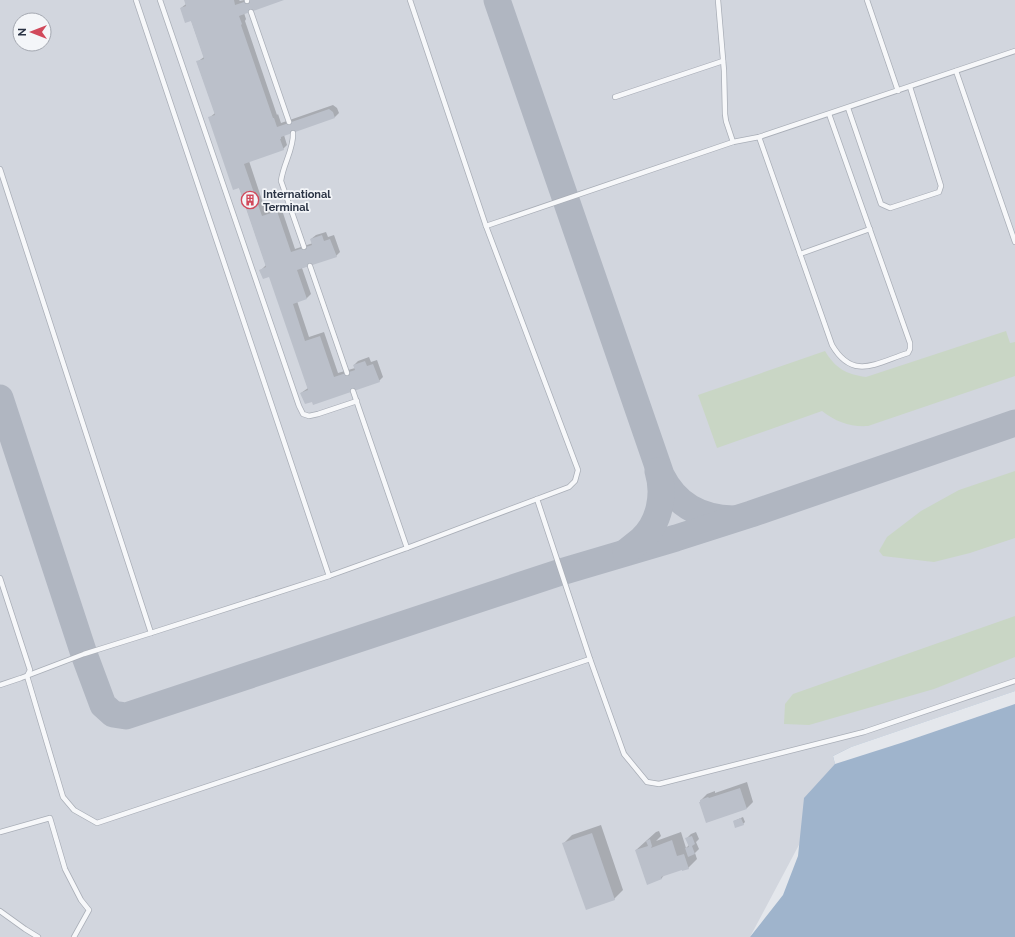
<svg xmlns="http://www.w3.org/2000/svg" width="1015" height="937" font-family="Raleway,sans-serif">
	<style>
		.built { fill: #d2d6de; fill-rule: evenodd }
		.green { fill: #c9d6c5 }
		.water { fill: #9fb4cc }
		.pier { fill: #e4e7ec }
		.shadow { fill: #0003 }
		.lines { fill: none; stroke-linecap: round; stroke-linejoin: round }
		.taxiway { stroke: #b0b6c1; stroke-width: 27 }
		.building { fill: #bbc0ca }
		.service-casing { stroke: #a9aeb7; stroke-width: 6 }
		.service { stroke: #f7f8fa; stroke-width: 4.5 }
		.labels { text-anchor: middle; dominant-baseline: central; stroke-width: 3.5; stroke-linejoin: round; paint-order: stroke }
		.poi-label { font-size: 11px; font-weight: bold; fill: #2b3445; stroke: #f4f6f9; text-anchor: start }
	</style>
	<rect width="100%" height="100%" fill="#e4e7ec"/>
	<path class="built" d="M0,0H1015V691L851,747L750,937H0ZM20,20H44V44H20Z"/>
	<g class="green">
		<path d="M1006,331L1010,343L1015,342V376L868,426C850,427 836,422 822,411L717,448L698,395L825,351C836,369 846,374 866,377Z"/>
		<polygon points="1015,471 1015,538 970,553 934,562 883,556 879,551 887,537 921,511 959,490"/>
		<polygon points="1015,616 1015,657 934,689 809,725 784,724 785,704 793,694"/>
	</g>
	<polygon class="water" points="1015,691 1015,937 750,937 783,895 798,856 804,798 835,764 833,756 851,747"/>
	<polygon class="pier" points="1015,691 1015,704 904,742 835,764 833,756 851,747"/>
	<g class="shadow">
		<polygon points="185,0 239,0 240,1 244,0 282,0 244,13 246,19 245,21 277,115 278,114 281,123 333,105 337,108 339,113 335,117 284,135 287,145 283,149 249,161 266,212 281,207 295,249 313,243 311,239 316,235 326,232 328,237 334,235 340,252 336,256 302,268 311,294 307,298 297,301 309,337 324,332 338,373 355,368 354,365 358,361 369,357 371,362 377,360 383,377 379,381 312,401 301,393 308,388 270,275 261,270 266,265 239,187 209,118 215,113 197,62 204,57 191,20 181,8 186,4"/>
		<polygon points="747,782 753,802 747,808 707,822 701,800 707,794 715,791 715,793"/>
		<polygon points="743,817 745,822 743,824 734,821"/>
		<polygon points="601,825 623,890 614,899 564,843 572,835"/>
		<polygon points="659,831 661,836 656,841 681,832 686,848 689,845 687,838 691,834 696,832 699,839 696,842 699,849 695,853 697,859 688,868 682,868 665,874 661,879 636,850 656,832"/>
	</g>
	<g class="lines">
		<g class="taxiway">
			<path d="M497,0L661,475C676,505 700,518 733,519"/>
			<polyline points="0,398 84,654 103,705 113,714 126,716 561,572 676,538 751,514 1015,423"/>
			<path d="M626,552C631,548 636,544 641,540C660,523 665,494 658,471"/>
		</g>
	</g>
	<g class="building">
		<polygon points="184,0 234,0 235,5 250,0 284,0 239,16 242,24 241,25 273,118 274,118 277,127 329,109 333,112 335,118 281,137 281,139 280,139 284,150 244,164 262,216 277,211 291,252 312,245 310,239 322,235 324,241 330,239 337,257 297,270 307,299 293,304 305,341 320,336 334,377 355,370 353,365 365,361 367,366 373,364 380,382 313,405 312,402 305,404 300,393 308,390 269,277 263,279 259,270 266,267 239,188 233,190 208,117 215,115 196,61 204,59 191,21 185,23 180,8 186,6"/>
		<polygon points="740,788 747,809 706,823 699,802 700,802 700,800 708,797 709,798"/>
		<polygon points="741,818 744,825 735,828 733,821"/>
		<polygon points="592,833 615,900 586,910 562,843"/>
		<polygon points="692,836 695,844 692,846 695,854 688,857 685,848 689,847 685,838"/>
		<polygon points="650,839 652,846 651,848 672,840 677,856 684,854 689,869 682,871 682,870 661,877 662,879 647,885 635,850 648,846 646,841"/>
	</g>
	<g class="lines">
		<defs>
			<g id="service">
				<polyline points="136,0 329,576 407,548"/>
				<polyline points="160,0 299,406 303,414 309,416 318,414 357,401"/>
				<polyline points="247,0 247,1"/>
				<polyline points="718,0 724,71 725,114 726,121 733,142"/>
				<polyline points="867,0 898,91"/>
				<polyline points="251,12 289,122"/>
				<polyline points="956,71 1015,242"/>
				<polyline points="615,97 723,61"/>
				<polyline points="848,108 881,204 890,208 939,192 941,186 910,87"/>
				<path d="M293,133C294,149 283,164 281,181L304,247"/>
				<path d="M759,137L832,345C853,381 876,363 908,353L910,349V343L829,114"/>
				<polyline points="0,169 151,633 329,576"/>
				<polyline points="486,226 733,142 759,137 1015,51"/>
				<polyline points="800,254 870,229"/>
				<polyline points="310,266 347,373"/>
				<polyline points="353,391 407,548 569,487 575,481 578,470 486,226 410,0"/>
				<polyline points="537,499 590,659 624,754 647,782 659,784 864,732 1015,681"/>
				<polyline points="0,578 28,664 30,670 27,676 63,797 74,810 97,823 590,659"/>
				<polyline points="0,685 21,678 84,654 151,633"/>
				<polyline points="0,832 50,818 65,869 81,900 89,910 74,937"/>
				<polyline points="0,911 25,929 38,937"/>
			</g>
		</defs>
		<use href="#service" class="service-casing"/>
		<use href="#service" class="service"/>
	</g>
	<defs>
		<symbol id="building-ring" viewBox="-11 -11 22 22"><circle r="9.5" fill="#f4f6f9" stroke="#d1495b" stroke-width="1.5"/><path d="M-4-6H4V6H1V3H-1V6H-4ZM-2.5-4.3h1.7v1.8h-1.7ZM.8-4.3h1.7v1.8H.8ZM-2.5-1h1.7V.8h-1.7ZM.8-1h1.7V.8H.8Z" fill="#d1495b"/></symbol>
	</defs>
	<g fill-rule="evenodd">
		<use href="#building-ring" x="240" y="190" width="20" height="20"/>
	</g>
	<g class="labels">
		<g class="poi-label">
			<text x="263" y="194">International<tspan x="263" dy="13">Terminal</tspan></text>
		</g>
	</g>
	<g transform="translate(32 32) rotate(270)"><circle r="19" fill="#f4f6f9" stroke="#a4a8b1"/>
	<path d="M0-3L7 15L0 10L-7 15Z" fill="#d1495b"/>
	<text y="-6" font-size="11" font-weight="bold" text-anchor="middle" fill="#2b3445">N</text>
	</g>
</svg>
